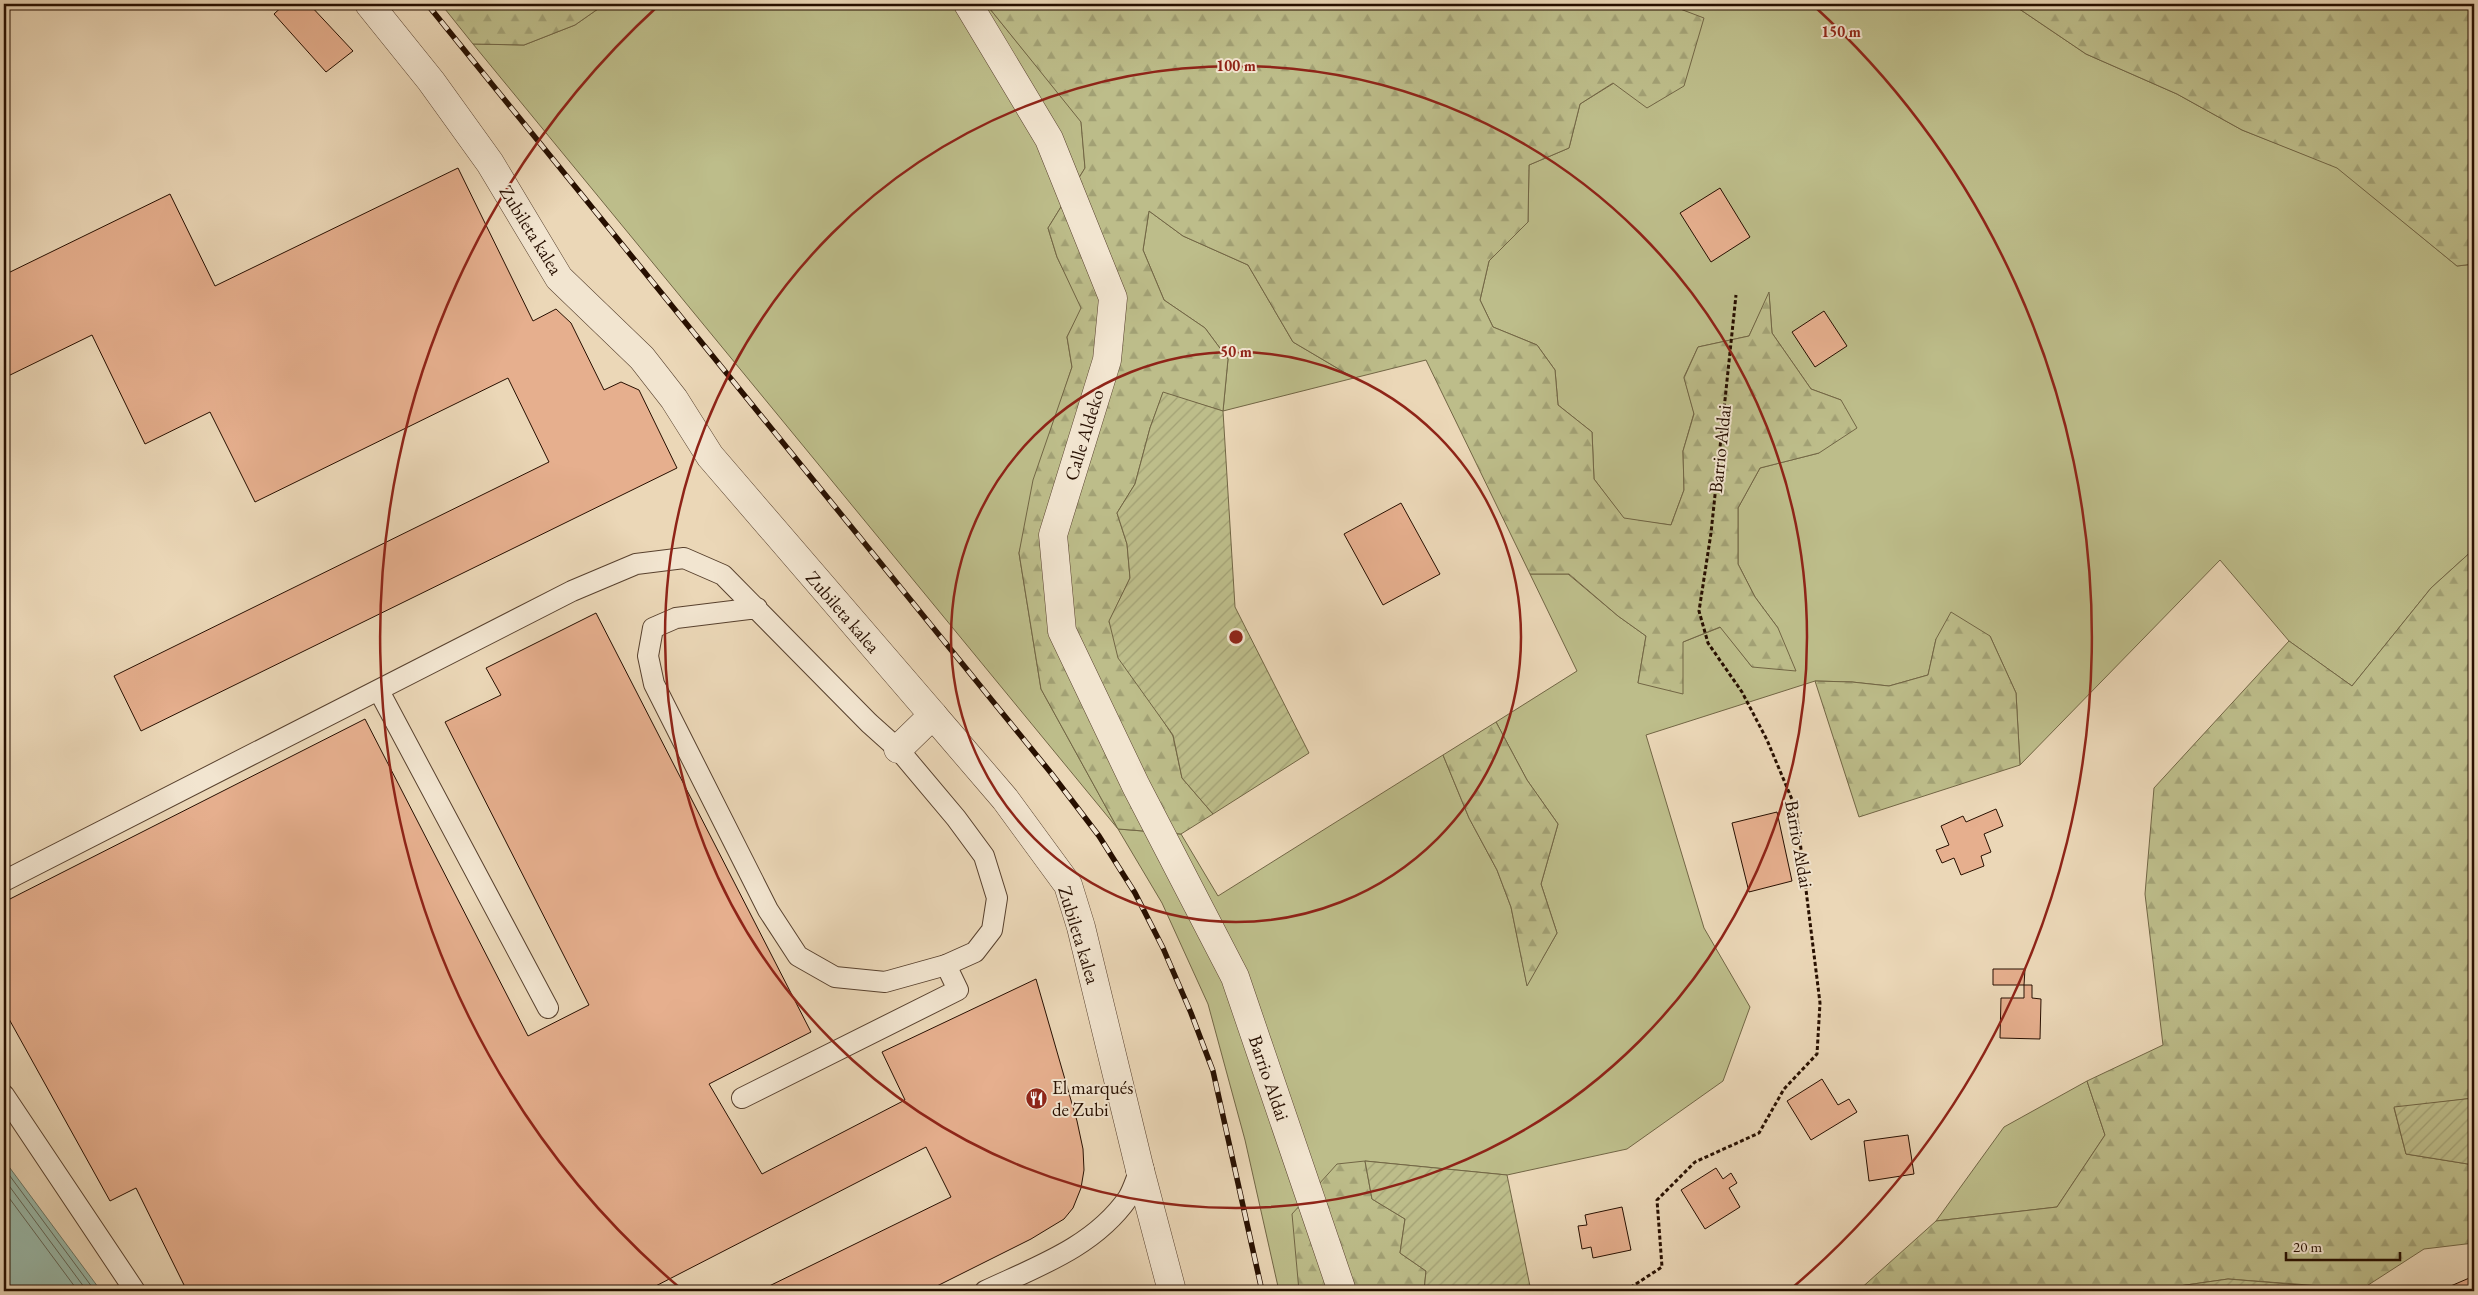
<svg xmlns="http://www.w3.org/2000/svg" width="2478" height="1295" font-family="'EB Garamond',serif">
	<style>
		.green { fill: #bdbd8a; stroke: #726645 }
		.forest { fill: url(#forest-firs); stroke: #726645 }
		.garden { fill: url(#garden-furrows); stroke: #726645 }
		.water { fill: #99baab; stroke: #6b7667 }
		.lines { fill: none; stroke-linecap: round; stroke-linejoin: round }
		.shore { stroke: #606456; stroke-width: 1 }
		.building { fill: #e6af8e; stroke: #270f00 }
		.service-casing { stroke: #58412e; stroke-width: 22 }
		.minor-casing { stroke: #58412e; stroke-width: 29 }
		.tertiary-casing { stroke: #58412e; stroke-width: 29 }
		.path { stroke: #270f00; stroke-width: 3; stroke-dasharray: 4 2.5; stroke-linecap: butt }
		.service { stroke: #f2e5d0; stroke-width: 20 }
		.minor { stroke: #f2e5d0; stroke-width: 28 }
		.tertiary { stroke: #f2e5d0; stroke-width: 28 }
		.rail-casing { stroke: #270f00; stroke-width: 5.5 }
		.rail { stroke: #f2e5d0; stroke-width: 4; stroke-dasharray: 11; stroke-linecap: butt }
		.ring { fill: none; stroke: #8f2418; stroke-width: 2.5 }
		.labels { text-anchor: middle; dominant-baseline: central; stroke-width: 4; stroke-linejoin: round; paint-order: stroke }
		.street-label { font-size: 19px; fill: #270f00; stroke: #f2e5d0 }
		.poi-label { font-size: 19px; fill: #270f00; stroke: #f2e5d0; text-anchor: start }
		.centre { fill: #8f2418; stroke: #f2e5d0; stroke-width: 2.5 }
		.ring-label { font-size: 15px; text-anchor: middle; font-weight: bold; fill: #8f2418; stroke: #f2e5d0; stroke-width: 4; stroke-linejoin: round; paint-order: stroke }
	</style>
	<defs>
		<pattern id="forest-firs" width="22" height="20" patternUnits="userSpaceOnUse" patternTransform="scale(1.25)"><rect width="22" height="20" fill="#bdbd8a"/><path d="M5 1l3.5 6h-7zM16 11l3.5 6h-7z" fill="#a2a175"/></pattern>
		<pattern id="garden-furrows" width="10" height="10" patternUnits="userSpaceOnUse" patternTransform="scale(1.25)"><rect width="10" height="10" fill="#bdbd8a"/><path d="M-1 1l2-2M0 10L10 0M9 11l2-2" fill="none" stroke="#a2a175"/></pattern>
	</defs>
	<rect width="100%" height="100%" fill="#ebd7b7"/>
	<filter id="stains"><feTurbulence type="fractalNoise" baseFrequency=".004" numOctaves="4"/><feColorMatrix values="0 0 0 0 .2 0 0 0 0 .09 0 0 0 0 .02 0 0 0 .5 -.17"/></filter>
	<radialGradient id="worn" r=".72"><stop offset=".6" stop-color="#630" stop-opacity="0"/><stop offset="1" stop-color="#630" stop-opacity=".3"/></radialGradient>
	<g class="green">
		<polygon points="605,4 986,4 1081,121 1085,168 1048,228 1057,257 1082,308 1067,337 1072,367 1058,410 1019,553 1041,689 1118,829 1181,834 1218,896 1443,755 1469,818 1497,870 1511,907 1527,985 1557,933 1541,884 1558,824 1527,780 1496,722 1577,671 1530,574 1568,574 1618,616 1646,636 1638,683 1683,642 1721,627 1752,667 1778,628 1755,597 1738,564 1738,508 1760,468 1819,453 1841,400 1811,389 1772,333 1769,294 1749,336 1698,347 1684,377 1694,413 1683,451 1684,490 1671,525 1624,519 1594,479 1592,432 1558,405 1555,370 1537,345 1493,327 1480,300 1489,261 1528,222 1529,165 1569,148 1580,104 1614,83 1704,19 1667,4 2012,4 2086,54 2177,94 2242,130 2337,167 2457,266 2474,264 2474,549 2431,588 2352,686 2289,641 2220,560 2020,765 2016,693 1990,636 1936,639 1928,675 1889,686 1852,682 1815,681 1646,735 1704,928 1750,1007 1723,1081 1627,1149 1507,1175 1365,1161 1299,1291 1279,1291 1245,1140 1208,1004 1162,903 1118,829 473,44 524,45 575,25"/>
		<polygon points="1149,211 1183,236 1248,265 1293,342 1354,378 1223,411 1228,359 1205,328 1164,300 1143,250"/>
		<polygon points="2087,1081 2105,1135 2057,1207 1936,1221 2004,1127"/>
		<polygon points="2301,1285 2362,1289 2363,1291 2303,1291"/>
	</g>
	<g class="forest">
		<polygon points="441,4 605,4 575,25 524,45 473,44"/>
		<polygon points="986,4 1423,4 1426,7 1427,4 1667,4 1704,18 1684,86 1647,108 1613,83 1580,104 1569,148 1529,165 1528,222 1489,261 1480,300 1493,327 1537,345 1555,370 1558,405 1592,432 1594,479 1624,518 1671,525 1684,490 1683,451 1694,414 1684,378 1698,347 1749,336 1769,292 1772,333 1811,389 1841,400 1857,428 1819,453 1760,468 1738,508 1738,564 1755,597 1778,628 1796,671 1752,667 1720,627 1683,642 1683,694 1638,683 1646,636 1618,616 1569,574 1530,574 1426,360 1354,378 1293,342 1248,265 1183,236 1149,211 1143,250 1164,300 1205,328 1228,359 1223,411 1163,393 1150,428 1135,484 1117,513 1127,544 1130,578 1109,622 1151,702 1173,736 1182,778 1213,814 1181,834 1118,829 1041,689 1019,553 1033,480 1072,367 1067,337 1081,308 1057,257 1048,228 1085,168 1081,122"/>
		<polygon points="2012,4 2474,4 2474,264 2457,266 2337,168 2242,130 2177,94 2086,54"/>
		<polygon points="2474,549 2474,1098 2394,1108 2406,1154 2474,1165 2474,1243 2424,1249 2362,1289 2228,1279 2144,1291 1858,1291 1936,1221 2057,1207 2105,1135 2087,1081 2163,1045 2145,894 2154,788 2289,641 2352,686 2431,588"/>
		<polygon points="1951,612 1990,636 2016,693 2020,765 1859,817 1815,681 1852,682 1889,686 1928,675 1936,639"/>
		<polygon points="1496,722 1527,780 1558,824 1541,884 1557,933 1527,986 1511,907 1497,870 1469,818 1443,755"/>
		<polygon points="1365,1161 1372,1199 1405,1219 1400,1253 1426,1271 1424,1291 1299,1291 1292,1214 1337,1164"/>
	</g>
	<g class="garden">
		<polygon points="1163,392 1223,411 1235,607 1309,753 1213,814 1182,778 1173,735 1118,658 1109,621 1130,578 1127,544 1117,513 1135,484 1150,428"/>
		<polygon points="2474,1098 2474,1165 2406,1154 2394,1107"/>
		<polygon points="1365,1161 1507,1175 1531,1291 1424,1291 1426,1271 1400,1253 1405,1219 1372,1199"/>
		<polygon points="2228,1279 2301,1285 2303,1291 2144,1291"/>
	</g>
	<polygon class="water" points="4,1160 101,1291 4,1291"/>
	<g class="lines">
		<g class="shore">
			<polyline points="4,1168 95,1291"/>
			<polyline points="4,1179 87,1291"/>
			<polyline points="4,1191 78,1291"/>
		</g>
	</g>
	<g class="building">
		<polygon points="285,4 309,4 353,51 326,72 274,14"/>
		<polygon points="458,168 533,321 556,309 571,323 604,390 621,382 639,390 677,468 141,731 114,676 549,462 508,378 255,502 210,412 145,444 92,335 4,378 4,275 170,194 215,286"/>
		<polygon points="1720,188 1750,237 1711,262 1680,213"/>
		<polygon points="1824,311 1847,346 1815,367 1792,332"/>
		<polygon points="1401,503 1440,574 1383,605 1344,534"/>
		<polygon points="596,613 811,1032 709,1084 762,1174 905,1100 882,1052 1036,979 1077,1121 1083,1149 1084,1170 1081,1188 1073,1208 1064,1219 1031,1239 927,1291 759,1291 951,1197 926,1147 646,1291 187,1291 136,1188 110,1201 4,1010 4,902 365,719 528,1036 589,1005 445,722 501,695 486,668"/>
		<polygon points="1996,809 2003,826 1984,834 1991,852 1981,856 1984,866 1961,875 1954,858 1942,863 1936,850 1949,845 1941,826 1963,816 1966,822"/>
		<polygon points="1777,812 1792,881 1749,892 1732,823"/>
		<polygon points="1993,969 2025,969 2024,985 2032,985 2032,998 2041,999 2040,1039 2000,1038 2001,998 2024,998 2024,985 1993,985"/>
		<polygon points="1822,1079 1838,1105 1849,1099 1857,1112 1811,1140 1787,1101"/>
		<polygon points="1908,1135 1914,1174 1869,1181 1864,1141"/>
		<polygon points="1716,1168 1723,1179 1731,1173 1737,1183 1729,1188 1740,1207 1705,1229 1681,1190"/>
		<polygon points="1622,1207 1631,1250 1593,1258 1591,1247 1582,1249 1578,1226 1587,1225 1585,1215"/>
		<polygon points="2474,1276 2474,1291 2439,1291"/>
	</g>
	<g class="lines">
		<defs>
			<g id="service">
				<polyline points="379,691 548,1008"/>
				<polyline points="4,881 572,591 636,564 684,558 723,575 869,723 898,749 956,818 984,856 997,898 992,930 975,952 946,965 885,982 835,977 798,956 768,910 654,684 648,656 653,628 676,618 757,608"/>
				<polyline points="4,1095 135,1291"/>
				<polyline points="742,1098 958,990 946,965"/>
				<path d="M985,1291C1036,1267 1094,1247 1128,1198C1133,1190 1136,1179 1140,1170"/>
			</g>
			<g id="minor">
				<polyline points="968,4 1049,139 1113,298 1107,360 1053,535 1062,631 1136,786 1235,977 1342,1291"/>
				<polyline points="898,749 933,715 1005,799 1068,885 1081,927 1140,1170"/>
			</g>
			<g id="tertiary">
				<polyline points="369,4 431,81 490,163 559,278 642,358 674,399 710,456 933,715"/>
				<polyline points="1140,1170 1172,1291"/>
			</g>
		</defs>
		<use href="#service" class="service-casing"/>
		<use href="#minor" class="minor-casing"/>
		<use href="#tertiary" class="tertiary-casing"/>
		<polyline class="path" points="1625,1291 1662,1267 1657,1200 1695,1162 1759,1133 1784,1089 1817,1054 1820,1003 1796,809 1767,740 1742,692 1708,643 1699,611 1711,533 1736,295"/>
		<use href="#service" class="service"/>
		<use href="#minor" class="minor"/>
		<use href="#tertiary" class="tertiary"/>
		<defs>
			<polyline id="rail" points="427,4 1051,773 1099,836 1135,893 1163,948 1191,1013 1213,1071 1262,1291"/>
		</defs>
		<use href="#rail" class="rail-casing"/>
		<use href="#rail" class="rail"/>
	</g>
	<g class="ring">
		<circle cx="1236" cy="637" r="285"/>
		<circle cx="1236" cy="637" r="571"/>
		<path d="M680 1288A856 856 0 0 1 658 6M1814 6A856 856 0 0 1 1792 1288"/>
	</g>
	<defs>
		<symbol id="restaurant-disc" viewBox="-11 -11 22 22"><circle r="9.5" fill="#8f2418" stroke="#f2e5d0"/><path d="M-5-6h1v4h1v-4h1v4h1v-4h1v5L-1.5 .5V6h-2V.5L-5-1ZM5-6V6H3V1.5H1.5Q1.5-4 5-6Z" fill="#fff"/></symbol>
	</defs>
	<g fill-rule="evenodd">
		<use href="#restaurant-disc" x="1024" y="1086" width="25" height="25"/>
	</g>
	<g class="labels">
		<g class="street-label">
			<text transform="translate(531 230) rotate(58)">Zubileta kalea</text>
			<text transform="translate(1084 435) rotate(-73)">Calle Aldeko</text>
			<text transform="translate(1720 449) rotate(-84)">Barrio Aldai</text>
			<text transform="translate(843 612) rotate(49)">Zubileta kalea</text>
			<text transform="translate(1799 844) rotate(80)">Barrio Aldai</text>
			<text transform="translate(1079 935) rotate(73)">Zubileta kalea</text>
			<text transform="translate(1269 1078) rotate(71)">Barrio Aldai</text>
		</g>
		<g class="poi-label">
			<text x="1052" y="1087">El marqués<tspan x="1052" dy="22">de Zubi</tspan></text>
		</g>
	</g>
	<circle cx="1236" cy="637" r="8" class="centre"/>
	<g class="ring-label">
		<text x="1841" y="37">150 m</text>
		<text x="1236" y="71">100 m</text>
		<text x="1236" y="357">50 m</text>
	</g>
	<rect width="2478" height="1295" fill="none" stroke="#ebd7b7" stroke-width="20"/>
	<rect x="5" y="5" width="2468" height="1285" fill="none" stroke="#270f00" stroke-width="2.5"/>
	<rect x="10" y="10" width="2458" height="1275" fill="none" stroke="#270f00"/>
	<path d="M2286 1252v8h114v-8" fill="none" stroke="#270f00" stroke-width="2.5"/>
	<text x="2293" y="1252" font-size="15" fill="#270f00" stroke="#f2e5d0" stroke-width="4" paint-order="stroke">20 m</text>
	<rect width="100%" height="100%" filter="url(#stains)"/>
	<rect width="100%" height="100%" fill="url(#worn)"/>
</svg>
